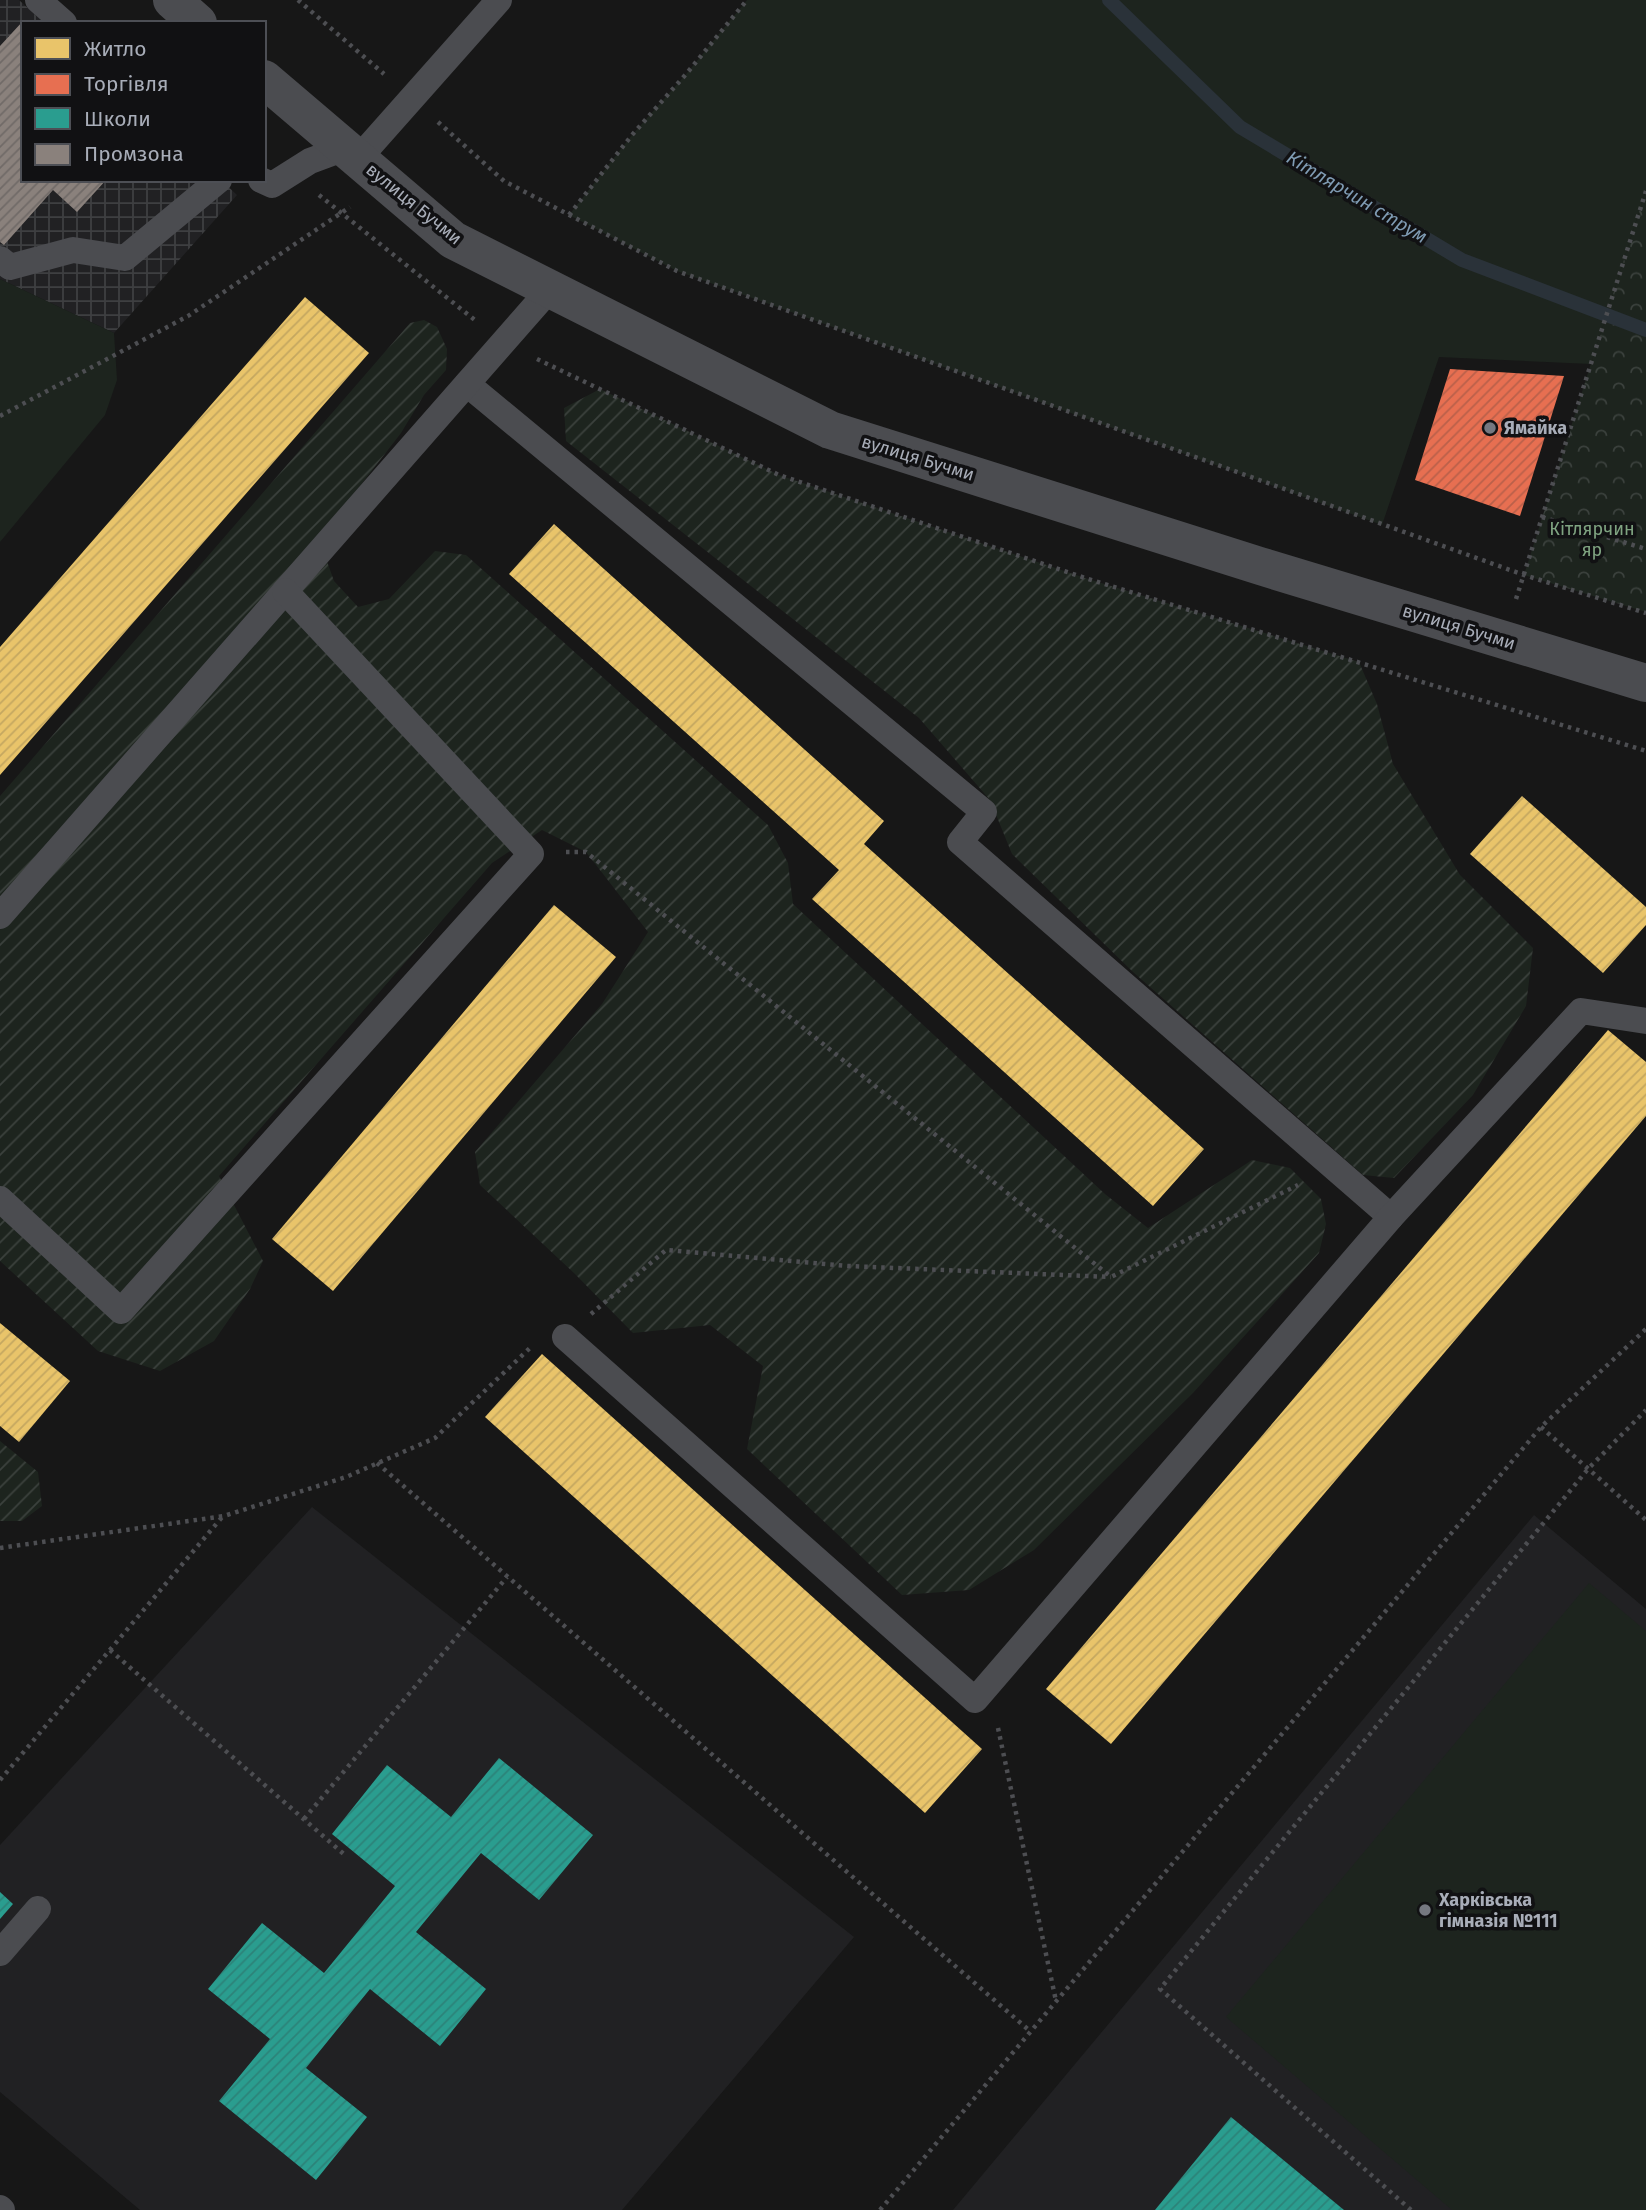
<svg xmlns="http://www.w3.org/2000/svg" width="1646" height="2210" font-family="'Fira Sans',sans-serif">
	<style>
		.built { fill: #212123 }
		.industrial { fill: url(#industrial-grid) }
		.grass { fill: #1d241e }
		.park { fill: url(#park-crowns) }
		.garden { fill: url(#garden-furrows) }
		.homes { fill: url(#homes-hatch) }
		.shops { fill: url(#shops-hatch) }
		.schools { fill: url(#schools-hatch) }
		.industry { fill: url(#industry-hatch) }
		.lines { fill: none; stroke-linecap: round; stroke-linejoin: round }
		.stream { stroke: #2a3239; stroke-width: 14 }
		.path { stroke: #4d4e52; stroke-width: 4.5; stroke-dasharray: 3.5 5; stroke-linecap: butt }
		.service { stroke: #4b4c50; stroke-width: 26 }
		.tertiary { stroke: #4b4c50; stroke-width: 38 }
		.poi-dot { fill: #757880; stroke: #111113; stroke-width: 2.5 }
		.labels { text-anchor: middle; dominant-baseline: central; stroke-width: 7; stroke-linejoin: round; paint-order: stroke }
		.street-label { font-size: 18px; fill: #a8adb8; stroke: #111113 }
		.poi-label { font-size: 18px; font-weight: bold; fill: #a8adb8; stroke: #111113; text-anchor: start }
		.park-label { font-size: 18px; fill: #7fa381; stroke: #111113 }
		.water-label { font-size: 19px; font-style: italic; fill: #7f9bb3; stroke: #111113 }
	</style>
	<defs>
		<pattern id="industrial-grid" width="8" height="8" patternUnits="userSpaceOnUse" patternTransform="scale(1.75)"><rect width="8" height="8" fill="#212123"/><path d="M0 4h8M4 0v8" fill="none" stroke="#3e3f41"/></pattern>
		<pattern id="park-crowns" width="20" height="18" patternUnits="userSpaceOnUse" patternTransform="scale(1.75)"><rect width="20" height="18" fill="#1d241e"/><path d="M2 6a3 3 0 1 1 6 0M12 15a3 3 0 1 1 6 0" fill="none" stroke="#3b413d"/></pattern>
		<pattern id="garden-furrows" width="10" height="10" patternUnits="userSpaceOnUse" patternTransform="scale(1.75)"><rect width="10" height="10" fill="#1d241e"/><path d="M-1 1l2-2M0 10L10 0M9 11l2-2" fill="none" stroke="#3b413d"/></pattern>
		<pattern id="homes-hatch" width="6" height="6" patternUnits="userSpaceOnUse" patternTransform="scale(1.75)"><rect width="6" height="6" fill="#e9c46a"/><path d="M-1 1l2-2M0 6l6-6M5 7l2-2" fill="none" stroke="#c4a760"/></pattern>
		<pattern id="shops-hatch" width="6" height="6" patternUnits="userSpaceOnUse" patternTransform="scale(1.75)"><rect width="6" height="6" fill="#e76f51"/><path d="M-1 1l2-2M0 6l6-6M5 7l2-2" fill="none" stroke="#ba604a"/></pattern>
		<pattern id="schools-hatch" width="6" height="6" patternUnits="userSpaceOnUse" patternTransform="scale(1.75)"><rect width="6" height="6" fill="#2a9d8f"/><path d="M-1 1l2-2M0 6l6-6M5 7l2-2" fill="none" stroke="#2c8379"/></pattern>
		<pattern id="industry-hatch" width="6" height="6" patternUnits="userSpaceOnUse" patternTransform="scale(1.75)"><rect width="6" height="6" fill="#8a817c"/><path d="M-1 1l2-2M0 6l6-6M5 7l2-2" fill="none" stroke="#706a67"/></pattern>
	</defs>
	<rect width="100%" height="100%" fill="#171717"/>
	<g class="built">
		<polygon points="312,1507 854,1937 622,2210 140,2210 0,2092 0,1845"/>
		<polygon points="1534,1515 1646,1609 1646,2210 953,2210"/>
	</g>
	<polygon class="industrial" points="0,0 19,0 44,23 23,23 23,180 221,180 237,195 114,333 0,279"/>
	<g class="grass">
		<polygon points="747,0 1646,0 1646,190 1591,364 1439,357 1382,525 677,271 569,215 632,135 687,73"/>
		<polygon points="0,279 114,333 117,380 105,415 0,542"/>
		<polygon points="1589,1583 1646,1631 1646,2210 1452,2210 1226,2017"/>
	</g>
	<polygon class="park" points="1646,190 1646,612 1524,575"/>
	<g class="garden">
		<polygon points="424,320 437,327 447,349 446,370 424,395 401,433 319,539 334,581 358,607 389,599 435,551 466,555 768,825 788,863 793,904 1105,1194 1148,1228 1252,1160 1290,1168 1321,1199 1326,1224 1319,1253 1193,1393 1034,1550 969,1590 902,1595 747,1449 763,1366 710,1325 633,1333 575,1274 480,1185 475,1152 602,1004 648,932 586,852 542,830 492,863 219,1176 263,1261 250,1289 214,1341 160,1371 98,1351 0,1261 0,796 410,323"/>
		<polygon points="600,389 779,475 1085,578 1359,662 1377,704 1393,764 1460,875 1533,948 1526,1006 1473,1095 1394,1178 1363,1175 1133,972 1012,854 990,800 919,718 566,441 564,408"/>
		<polygon points="0,1441 38,1472 42,1506 22,1521 0,1521"/>
	</g>
	<g class="homes">
		<polygon points="305,297 369,353 0,775 0,647"/>
		<polygon points="554,524 884,821 864,844 1204,1149 1153,1206 812,899 839,870 509,574"/>
		<polygon points="1522,796 1646,907 1646,925 1603,973 1470,854"/>
		<polygon points="554,905 616,957 333,1291 272,1239"/>
		<polygon points="1608,1030 1646,1062 1646,1116 1111,1744 1046,1689"/>
		<polygon points="0,1323 70,1381 19,1442 0,1426"/>
		<polygon points="542,1354 982,1749 925,1813 485,1417"/>
	</g>
	<polygon class="shops" points="1450,369 1564,376 1520,516 1415,480"/>
	<g class="schools">
		<polygon points="499,1758 593,1835 539,1900 481,1853 416,1932 486,1989 440,2046 370,1989 306,2068 367,2117 316,2180 219,2101 270,2039 208,1989 262,1923 324,1973 395,1886 332,1834 387,1765 451,1817"/>
		<polygon points="0,1892 13,1904 0,1919"/>
		<polygon points="1231,2117 1344,2210 1155,2210"/>
	</g>
	<polygon class="industry" points="23,21 23,180 106,180 77,212 53,190 4,245 0,242 0,46"/>
	<g class="lines">
		<polyline class="stream" points="1109,0 1240,127 1462,260 1646,330"/>
		<g class="path">
			<polyline points="298,0 384,74"/>
			<polyline points="438,122 504,181 677,271 1524,575 1646,613"/>
			<polyline points="319,195 476,321"/>
			<polyline points="569,215 632,135 687,73 747,0"/>
			<polyline points="537,359 779,475 1085,578 1646,751"/>
			<polyline points="0,416 188,316 350,207"/>
			<polyline points="1542,517 1646,549"/>
			<polyline points="1516,599 1646,191"/>
			<polyline points="566,852 586,852 1111,1277 1298,1185"/>
			<polyline points="591,1314 666,1250 848,1266 1111,1277"/>
			<polyline points="1541,1427 1646,1520"/>
			<polyline points="377,1463 1031,2032"/>
			<polyline points="0,1548 224,1516 346,1477 435,1438 531,1347"/>
			<polyline points="110,1650 346,1856"/>
			<polyline points="998,1728 1056,2001"/>
			<polyline points="0,1780 223,1516"/>
			<polyline points="304,1819 507,1577"/>
			<polyline points="880,2210 1541,1427 1646,1329"/>
			<polyline points="1411,2210 1160,1989 1588,1469 1646,1410"/>
		</g>
		<g class="service">
			<polyline points="38,0 64,23"/>
			<polyline points="358,159 499,0"/>
			<polyline points="261,180 272,185 310,161 345,148"/>
			<polyline points="0,259 10,267 73,250 125,258 219,180"/>
			<polyline points="467,384 984,812 960,842 1391,1217"/>
			<polyline points="0,916 550,289"/>
			<polyline points="0,1199 121,1311 531,854 285,591"/>
			<polyline points="565,1337 975,1700 1391,1217 1581,1011 1646,1021"/>
			<polyline points="0,1953 38,1909"/>
			<polyline points="0,2208 2,2210"/>
		</g>
		<g class="tertiary">
			<polyline points="172,0 198,23"/>
			<polyline points="264,79 453,240 830,430 1260,566 1646,683"/>
		</g>
	</g>
	<g class="poi-dot">
		<circle cx="1490" cy="428" r="7"/>
		<circle cx="1425" cy="1910" r="7"/>
	</g>
	<g class="labels">
		<g class="street-label">
			<text transform="translate(414 204) rotate(39)">вулиця Бучми</text>
			<text transform="translate(918 458) rotate(17)">вулиця Бучми</text>
			<text transform="translate(1459 627) rotate(17)">вулиця Бучми</text>
		</g>
		<g class="poi-label">
			<text x="1504" y="428">Ямайка</text>
			<text x="1439" y="1900">Харківська<tspan x="1439" dy="21">гімназія №111</tspan></text>
		</g>
		<g class="park-label">
			<text x="1592" y="529">Кітлярчин<tspan x="1592" dy="21">яр</tspan></text>
		</g>
		<g class="water-label">
			<text transform="translate(1357 197) rotate(31)">Кітлярчин струм</text>
		</g>
	</g>
	<rect x="21" y="21" width="245" height="161" fill="#111113" stroke="#4d4f55" stroke-width="2"/>
	<rect x="35" y="38" width="35" height="21" fill="#e9c46a" stroke="#4d4f55" stroke-width="2"/>
	<text x="84" y="56" font-size="21" fill="#a8adb8">Житло</text>
	<rect x="35" y="74" width="35" height="21" fill="#e76f51" stroke="#4d4f55" stroke-width="2"/>
	<text x="84" y="91" font-size="21" fill="#a8adb8">Торгівля</text>
	<rect x="35" y="108" width="35" height="21" fill="#2a9d8f" stroke="#4d4f55" stroke-width="2"/>
	<text x="84" y="126" font-size="21" fill="#a8adb8">Школи</text>
	<rect x="35" y="144" width="35" height="21" fill="#8a817c" stroke="#4d4f55" stroke-width="2"/>
	<text x="84" y="161" font-size="21" fill="#a8adb8">Промзона</text>
</svg>
